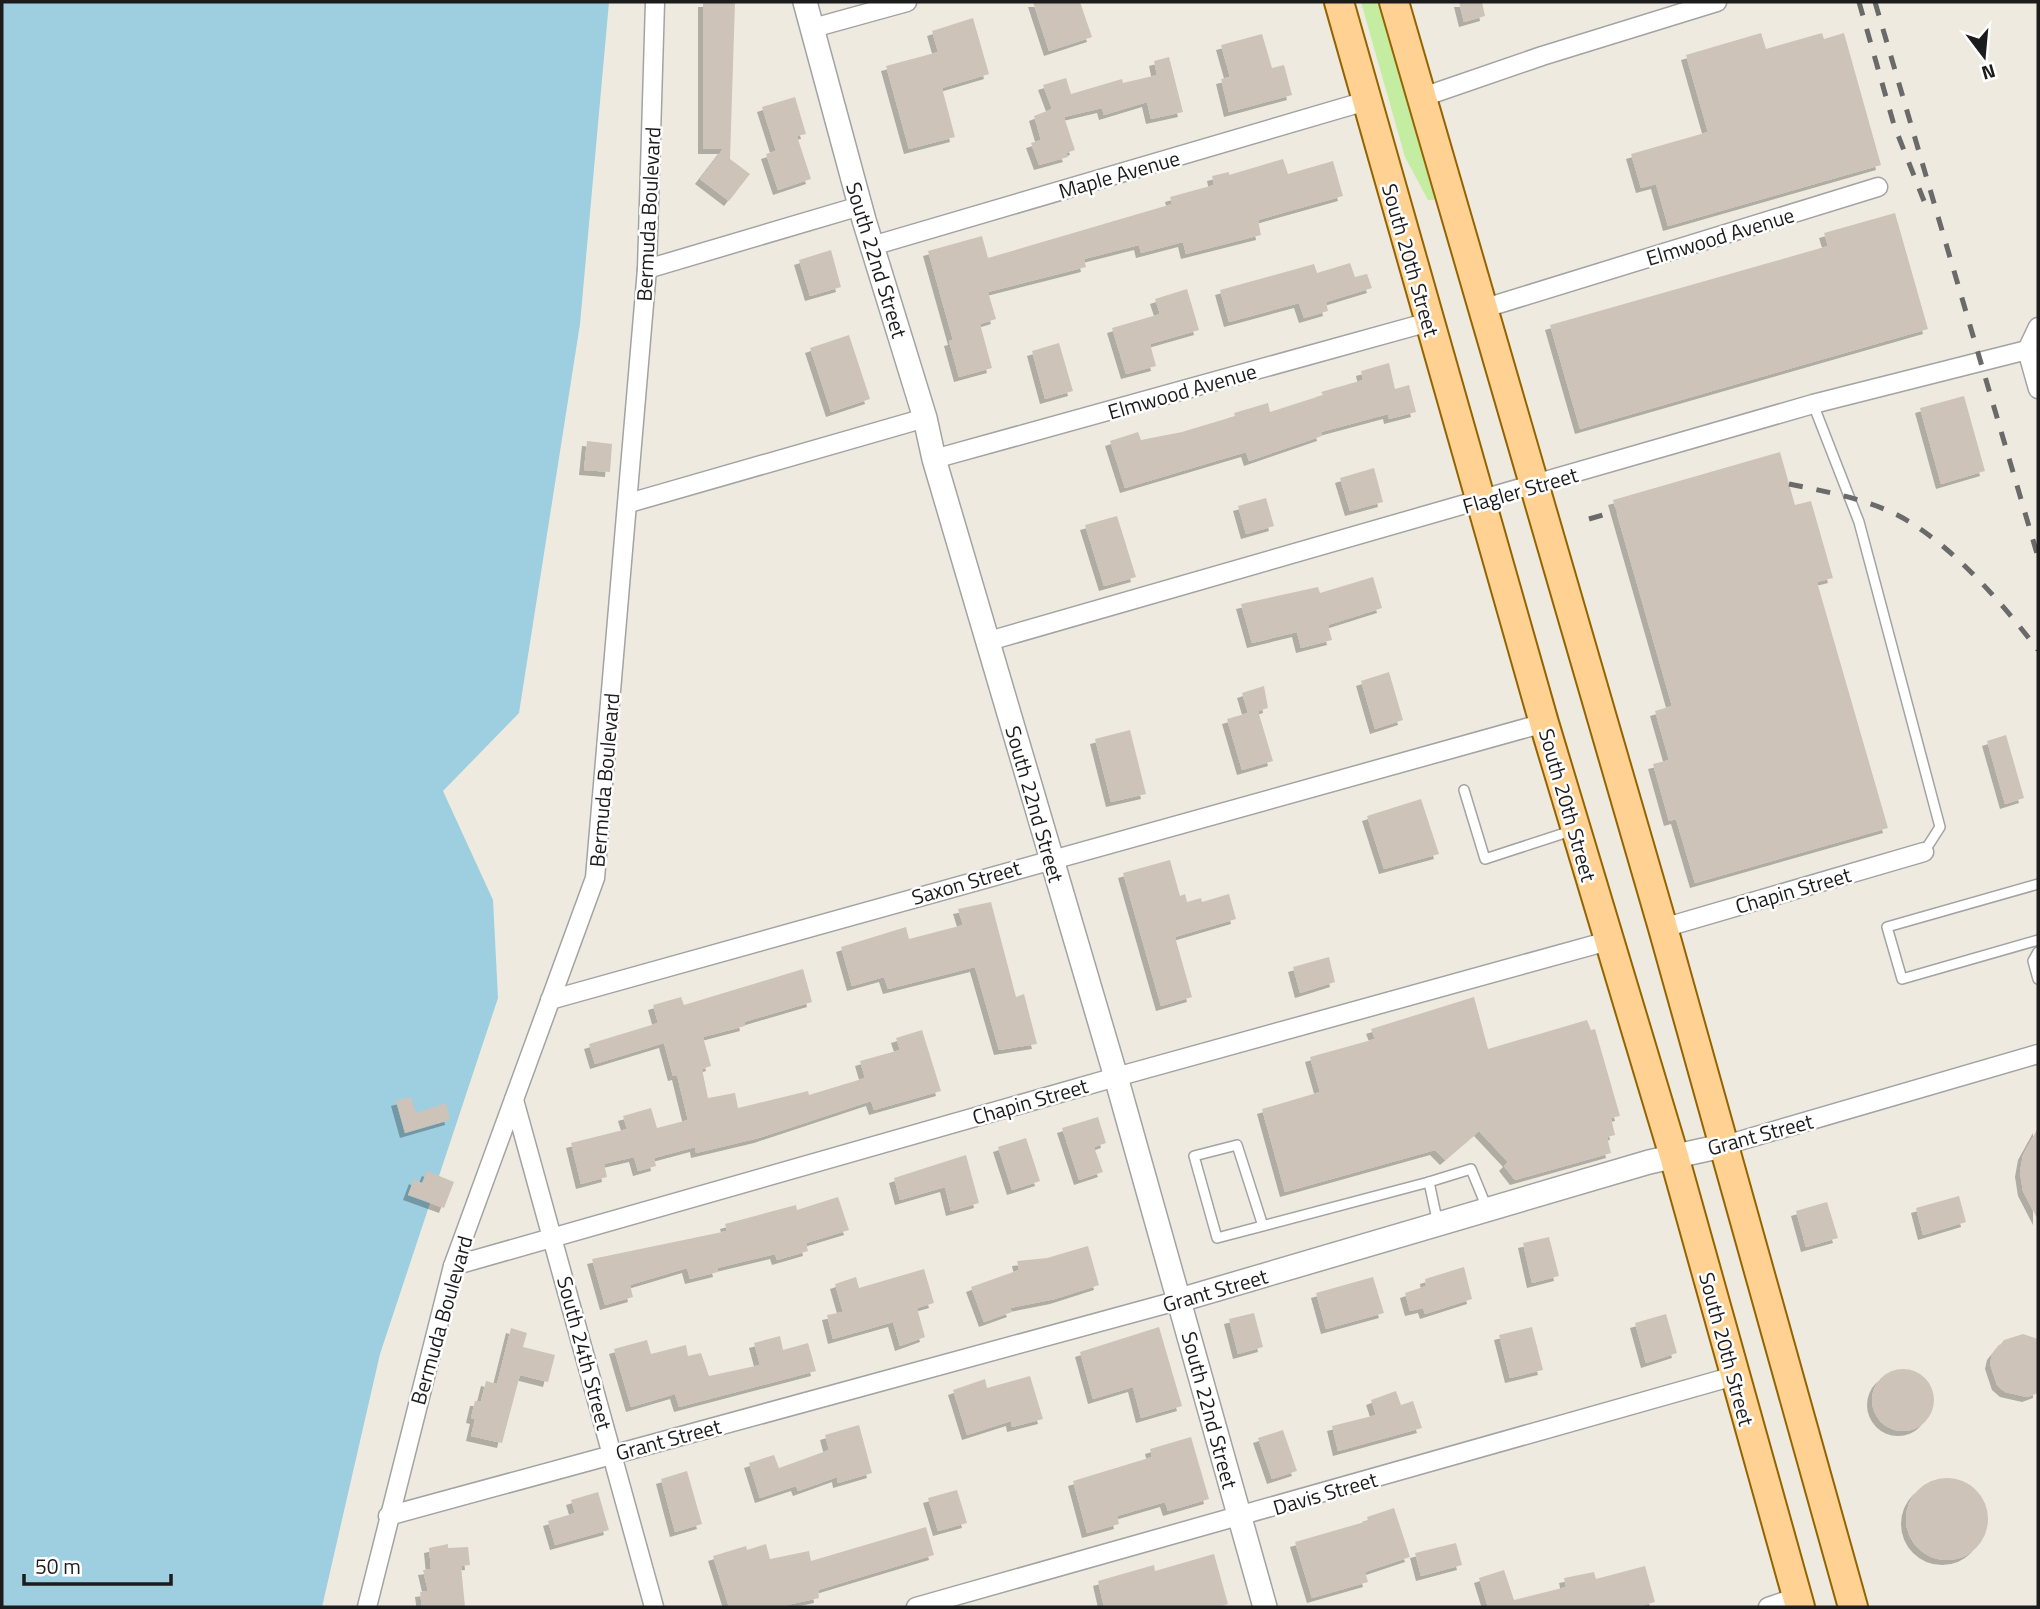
<svg xmlns="http://www.w3.org/2000/svg" width="2040" height="1609" font-family="'Titillium Web',sans-serif">
	<style>
		.grass { fill: #c5eda1 }
		.water { fill: #9dcfe0 }
		.building { fill: #cec3b9; filter: url(#shadow) }
		.lines { fill: none; stroke-linecap: round; stroke-linejoin: round }
		.service-casing { stroke: #a3a3a3; stroke-width: 12 }
		.minor-casing { stroke: #a3a3a3; stroke-width: 21 }
		.tertiary-casing { stroke: #a3a3a3; stroke-width: 26 }
		.primary-casing { stroke: #936400; stroke-width: 32 }
		.service { stroke: #fff; stroke-width: 9 }
		.minor { stroke: #fff; stroke-width: 18 }
		.tertiary { stroke: #fff; stroke-width: 23 }
		.primary { stroke: #ffd294; stroke-width: 28 }
		.rail { stroke: #6a6a6a; stroke-width: 5; stroke-dasharray: 14 14; stroke-linecap: butt }
		.labels { text-anchor: middle; dominant-baseline: central; stroke-width: 5; stroke-linejoin: round; paint-order: stroke }
		.street-label { font-size: 21px; fill: #1c1c1c; stroke: #fff }
	</style>
	<defs>
		<filter id="shadow"><feDropShadow dx="-5" dy="5" stdDeviation="0" flood-color="#0004"/></filter>
	</defs>
	<rect width="100%" height="100%" fill="#eeeae0"/>
	<polygon class="grass" points="1361,2 1379,2 1435,200 1428,200 1405,157"/>
	<polygon class="water" points="2,2 609,2 580,324 519,713 443,791 493,900 498,998 380,1354 322,1607 2,1607"/>
	<g class="building">
		<polygon points="703,2 735,2 730,159 750,174 729,201 700,179 723,149 703,149"/>
		<polygon points="1033,2 1080,2 1092,37 1049,51"/>
		<polygon points="1459,2 1482,2 1485,16 1464,22"/>
		<polygon points="973,18 989,74 942,88 955,137 909,149 886,66 938,52 932,31"/>
		<polygon points="1761,33 1766,49 1822,33 1824,39 1844,33 1881,165 1668,226 1656,184 1641,188 1631,154 1708,132 1686,55"/>
		<polygon points="1262,34 1272,68 1284,65 1292,95 1229,112 1221,79 1230,77 1221,45"/>
		<polygon points="1169,57 1183,112 1151,119 1147,102 1104,115 1102,108 1064,117 1075,150 1066,153 1068,157 1039,165 1031,143 1041,140 1034,116 1052,109 1043,85 1066,78 1071,94 1122,79 1123,83 1157,75 1154,61"/>
		<polygon points="795,97 806,134 797,136 811,179 778,190 766,154 776,151 762,107"/>
		<polygon points="1283,159 1288,174 1333,161 1343,196 1258,220 1261,235 1186,254 1183,242 1141,253 1139,245 1084,259 1086,267 988,292 996,319 980,324 992,368 959,377 949,341 953,340 928,251 982,236 988,258 1172,204 1170,197 1214,185 1212,176 1229,172 1229,175"/>
		<polygon points="1895,213 1928,329 1580,429 1550,325 1828,246 1824,233"/>
		<polygon points="831,250 841,287 810,296 799,260"/>
		<polygon points="1350,263 1355,277 1367,274 1372,288 1326,302 1328,311 1304,318 1299,303 1229,322 1220,290 1314,264 1317,273"/>
		<polygon points="1187,289 1199,330 1150,344 1156,366 1126,374 1112,328 1160,314 1155,299"/>
		<polygon points="849,335 870,399 831,412 810,348"/>
		<polygon points="1059,343 1073,391 1045,399 1032,351"/>
		<polygon points="1389,363 1395,389 1409,385 1416,412 1389,419 1388,414 1321,432 1322,436 1249,461 1246,452 1125,488 1110,441 1138,432 1141,440 1182,432 1235,416 1234,413 1268,403 1270,412 1323,395 1321,392 1363,380 1361,371"/>
		<polygon points="1964,396 1985,471 1941,484 1920,408"/>
		<polygon points="587,441 612,444 610,472 584,470"/>
		<polygon points="1780,452 1795,505 1811,501 1833,578 1817,582 1888,828 1695,883 1676,819 1669,821 1653,764 1669,760 1655,711 1672,706 1613,500"/>
		<polygon points="1374,468 1383,502 1350,511 1340,478"/>
		<polygon points="1266,498 1274,526 1246,534 1238,506"/>
		<polygon points="1117,516 1136,577 1104,586 1085,525"/>
		<polygon points="1373,577 1382,608 1328,625 1332,640 1301,648 1297,632 1252,643 1241,604 1318,587 1320,593"/>
		<polygon points="1389,672 1403,720 1375,729 1361,681"/>
		<polygon points="1264,686 1268,708 1258,711 1273,761 1242,770 1227,719 1248,713 1242,693"/>
		<polygon points="1130,730 1146,794 1111,802 1095,739"/>
		<polygon points="2006,735 2024,798 2005,804 1987,741"/>
		<polygon points="1421,799 1439,854 1384,869 1367,816"/>
		<polygon points="1170,860 1180,896 1185,894 1187,902 1201,898 1202,902 1229,894 1236,919 1175,937 1192,997 1161,1006 1123,873"/>
		<polygon points="991,902 1016,997 1024,994 1037,1044 999,1050 975,967 888,989 884,977 852,986 841,947 906,927 909,939 963,925 958,909"/>
		<polygon points="1329,957 1335,982 1300,993 1293,967"/>
		<polygon points="803,969 812,1002 744,1022 745,1026 703,1037 711,1066 702,1069 708,1098 735,1093 738,1108 808,1091 809,1095 865,1078 860,1061 900,1050 896,1038 922,1030 941,1091 874,1110 871,1101 759,1138 696,1153 695,1147 654,1158 656,1166 638,1171 634,1157 604,1164 607,1177 581,1184 571,1143 627,1129 623,1116 651,1108 657,1128 688,1120 677,1075 673,1076 664,1043 595,1064 589,1044 658,1023 653,1005 681,997 684,1005"/>
		<polygon points="1474,997 1488,1049 1587,1020 1591,1030 1595,1029 1620,1116 1611,1118 1615,1135 1607,1137 1611,1153 1515,1180 1504,1166 1508,1162 1479,1131 1445,1160 1435,1150 1285,1192 1262,1109 1320,1092 1310,1057 1375,1039 1371,1029"/>
		<polygon points="411,1097 416,1113 446,1103 450,1120 405,1133 396,1101"/>
		<polygon points="1098,1117 1106,1143 1094,1147 1103,1172 1079,1180 1062,1128"/>
		<polygon points="2038,1128 2038,1220 2023,1191 2020,1172 2023,1155"/>
		<polygon points="1026,1138 1040,1181 1012,1190 998,1147"/>
		<polygon points="966,1155 979,1203 951,1211 945,1187 900,1200 894,1178"/>
		<polygon points="427,1171 454,1182 444,1208 408,1195 414,1179 422,1183"/>
		<polygon points="1959,1196 1966,1222 1923,1235 1916,1208"/>
		<polygon points="838,1197 849,1230 806,1243 808,1251 777,1260 775,1254 717,1268 718,1272 690,1279 687,1268 630,1285 633,1297 605,1305 592,1259 727,1231 725,1224 796,1205 797,1210"/>
		<polygon points="1827,1202 1838,1238 1806,1247 1796,1211"/>
		<polygon points="1549,1237 1559,1276 1532,1283 1523,1243"/>
		<polygon points="1088,1246 1099,1285 1055,1299 1010,1308 1012,1312 984,1322 971,1287 1019,1270 1017,1261 1047,1258"/>
		<polygon points="1464,1267 1472,1299 1425,1314 1423,1308 1410,1311 1405,1293 1426,1286 1425,1279"/>
		<polygon points="924,1269 934,1303 917,1308 925,1337 900,1346 893,1322 833,1339 827,1315 843,1312 835,1284 856,1277 859,1288"/>
		<polygon points="1373,1277 1384,1313 1326,1329 1316,1293"/>
		<polygon points="1254,1313 1263,1347 1238,1354 1229,1319"/>
		<polygon points="1666,1314 1677,1353 1646,1363 1635,1323"/>
		<polygon points="1159,1327 1182,1406 1141,1418 1133,1387 1093,1399 1080,1352"/>
		<polygon points="1532,1327 1543,1370 1510,1378 1499,1335"/>
		<polygon points="511,1328 527,1333 523,1347 555,1355 548,1382 520,1375 502,1443 471,1436 475,1419 471,1418 475,1401 481,1401 486,1381 497,1384"/>
		<polygon points="2023,1334 2038,1339 2038,1393 2027,1397 2005,1392 1997,1385 1990,1364 1992,1355 2004,1340"/>
		<polygon points="780,1336 783,1350 808,1343 816,1371 679,1407 675,1394 631,1407 614,1349 647,1340 651,1354 686,1345 688,1356 701,1353 709,1376 760,1365 754,1343"/>
		<circle cx="1903" cy="1400" r="31"/>
		<polygon points="1030,1376 1043,1419 1012,1427 1011,1421 967,1435 953,1390 985,1379 987,1388"/>
		<polygon points="1396,1391 1401,1405 1413,1401 1422,1428 1338,1451 1332,1426 1376,1415 1371,1400"/>
		<polygon points="859,1425 872,1473 838,1483 837,1477 798,1491 796,1486 760,1498 749,1463 774,1455 779,1468 829,1450 825,1435"/>
		<polygon points="1283,1430 1297,1471 1272,1479 1258,1438"/>
		<polygon points="1191,1437 1209,1499 1168,1511 1165,1502 1117,1516 1119,1524 1087,1533 1073,1481 1152,1457 1150,1449"/>
		<polygon points="687,1471 702,1524 675,1532 661,1479"/>
		<circle cx="1947" cy="1519" r="41"/>
		<polygon points="957,1490 967,1523 938,1531 928,1498"/>
		<polygon points="598,1492 609,1530 555,1545 548,1521 575,1513 571,1500"/>
		<polygon points="1394,1508 1410,1557 1365,1572 1368,1582 1312,1598 1295,1542 1368,1521 1367,1517"/>
		<polygon points="926,1527 934,1555 818,1590 819,1598 778,1607 729,1607 713,1556 746,1546 747,1550 766,1544 770,1559 809,1551 811,1561"/>
		<polygon points="1456,1543 1462,1565 1421,1576 1415,1553"/>
		<polygon points="448,1544 448,1548 468,1547 470,1565 461,1566 465,1607 422,1607 420,1592 428,1591 423,1570 431,1569 429,1548"/>
		<polygon points="1214,1554 1228,1604 1218,1607 1104,1607 1098,1581 1154,1565 1155,1571"/>
		<polygon points="1645,1566 1655,1602 1636,1607 1488,1607 1479,1578 1504,1570 1514,1600 1566,1587 1564,1578 1594,1572 1596,1579"/>
	</g>
	<g class="lines">
		<defs>
			<g id="service">
				<polyline points="1813,404 1859,522 1940,827 1924,852"/>
				<polyline points="1464,790 1485,859 1574,830"/>
				<polyline points="2038,884 1887,927 1902,979 2038,940"/>
				<polyline points="2038,952 2033,961 2038,979"/>
				<polyline points="1438,1224 1429,1182 1471,1169 1487,1208"/>
				<polyline points="1263,1226 1237,1145 1194,1156 1217,1238 1429,1182"/>
			</g>
			<g id="minor">
				<polyline points="813,28 907,2"/>
				<polyline points="1420,98 1542,56 1717,2"/>
				<polyline points="872,246 1366,101"/>
				<polyline points="647,269 860,206"/>
				<polyline points="1482,309 1878,187"/>
				<polyline points="2027,350 2038,389"/>
				<polyline points="934,459 1429,322"/>
				<polyline points="629,503 925,418"/>
				<polyline points="989,641 1813,404 2027,350 2038,327"/>
				<polyline points="1663,928 1924,852"/>
				<polyline points="550,1000 1544,723"/>
				<polyline points="514,1100 654,1607"/>
				<polyline points="1722,1146 2038,1054"/>
				<polyline points="453,1266 1116,1077 1608,941"/>
				<polyline points="388,1516 1180,1300"/>
				<polyline points="367,1607 453,1266 595,878 647,269 655,2"/>
				<polyline points="916,1607 1734,1376"/>
				<polyline points="1768,1607 1797,1597"/>
			</g>
			<g id="tertiary">
				<polyline points="805,2 864,220 925,418 934,459 1116,1077 1265,1607"/>
				<polyline points="1180,1300 1649,1162 1722,1146"/>
			</g>
			<g id="primary">
				<polyline points="1339,2 1544,723 1674,1156 1800,1607"/>
				<polyline points="1394,2 1663,928 1853,1607"/>
			</g>
		</defs>
		<use href="#service" class="service-casing"/>
		<use href="#minor" class="minor-casing"/>
		<use href="#tertiary" class="tertiary-casing"/>
		<use href="#primary" class="primary-casing"/>
		<use href="#service" class="service"/>
		<use href="#minor" class="minor"/>
		<use href="#tertiary" class="tertiary"/>
		<use href="#primary" class="primary"/>
		<g class="rail">
			<polyline points="1859,2 1894,125 1924,201"/>
			<polyline points="1875,2 2038,557"/>
			<path d="M1789,484C1828,492 1868,499 1903,518C1954,547 2003,604 2038,650"/>
			<polyline points="1589,519 1616,511"/>
		</g>
	</g>
	<g class="labels">
		<g class="street-label">
			<text transform="translate(1119 174) rotate(-16)">Maple Avenue</text>
			<text transform="translate(648 214) rotate(-87)">Bermuda Boulevard</text>
			<text transform="translate(1720 236) rotate(-17)">Elmwood Avenue</text>
			<text transform="translate(877 260) rotate(73)">South 22nd Street</text>
			<text transform="translate(1411 260) rotate(74)">South 20th Street</text>
			<text transform="translate(1182 391) rotate(-16)">Elmwood Avenue</text>
			<text transform="translate(1520 490) rotate(-16)">Flagler Street</text>
			<text transform="translate(604 780) rotate(-85)">Bermuda Boulevard</text>
			<text transform="translate(1035 804) rotate(74)">South 22nd Street</text>
			<text transform="translate(1568 805) rotate(74)">South 20th Street</text>
			<text transform="translate(966 882) rotate(-16)">Saxon Street</text>
			<text transform="translate(1793 890) rotate(-16)">Chapin Street</text>
			<text transform="translate(1030 1101) rotate(-16)">Chapin Street</text>
			<text transform="translate(1760 1134) rotate(-15)">Grant Street</text>
			<text transform="translate(1215 1290) rotate(-16)">Grant Street</text>
			<text transform="translate(441 1320) rotate(-74)">Bermuda Boulevard</text>
			<text transform="translate(1727 1349) rotate(75)">South 20th Street</text>
			<text transform="translate(585 1353) rotate(75)">South 24th Street</text>
			<text transform="translate(1210 1410) rotate(75)">South 22nd Street</text>
			<text transform="translate(668 1439) rotate(-15)">Grant Street</text>
			<text transform="translate(1325 1493) rotate(-16)">Davis Street</text>
		</g>
	</g>
	<rect width="2040" height="1609" fill="none" stroke="#1c1c1c" stroke-width="7"/>
	<g transform="translate(1984 56) rotate(164)" stroke="#ffffff" stroke-width="5" paint-order="stroke">
	<path d="M0-5L12 26L0 18L-12 26Z" fill="#1c1c1c"/>
	<text y="-10" font-size="19" font-weight="bold" text-anchor="middle" fill="#1c1c1c">N</text>
	</g>
	<path d="M24 1574v10h147v-10" fill="none" stroke="#1c1c1c" stroke-width="3.5"/>
	<text x="35" y="1574" font-size="21" fill="#1c1c1c" stroke="#ffffff" stroke-width="5" paint-order="stroke">50 m</text>
</svg>
